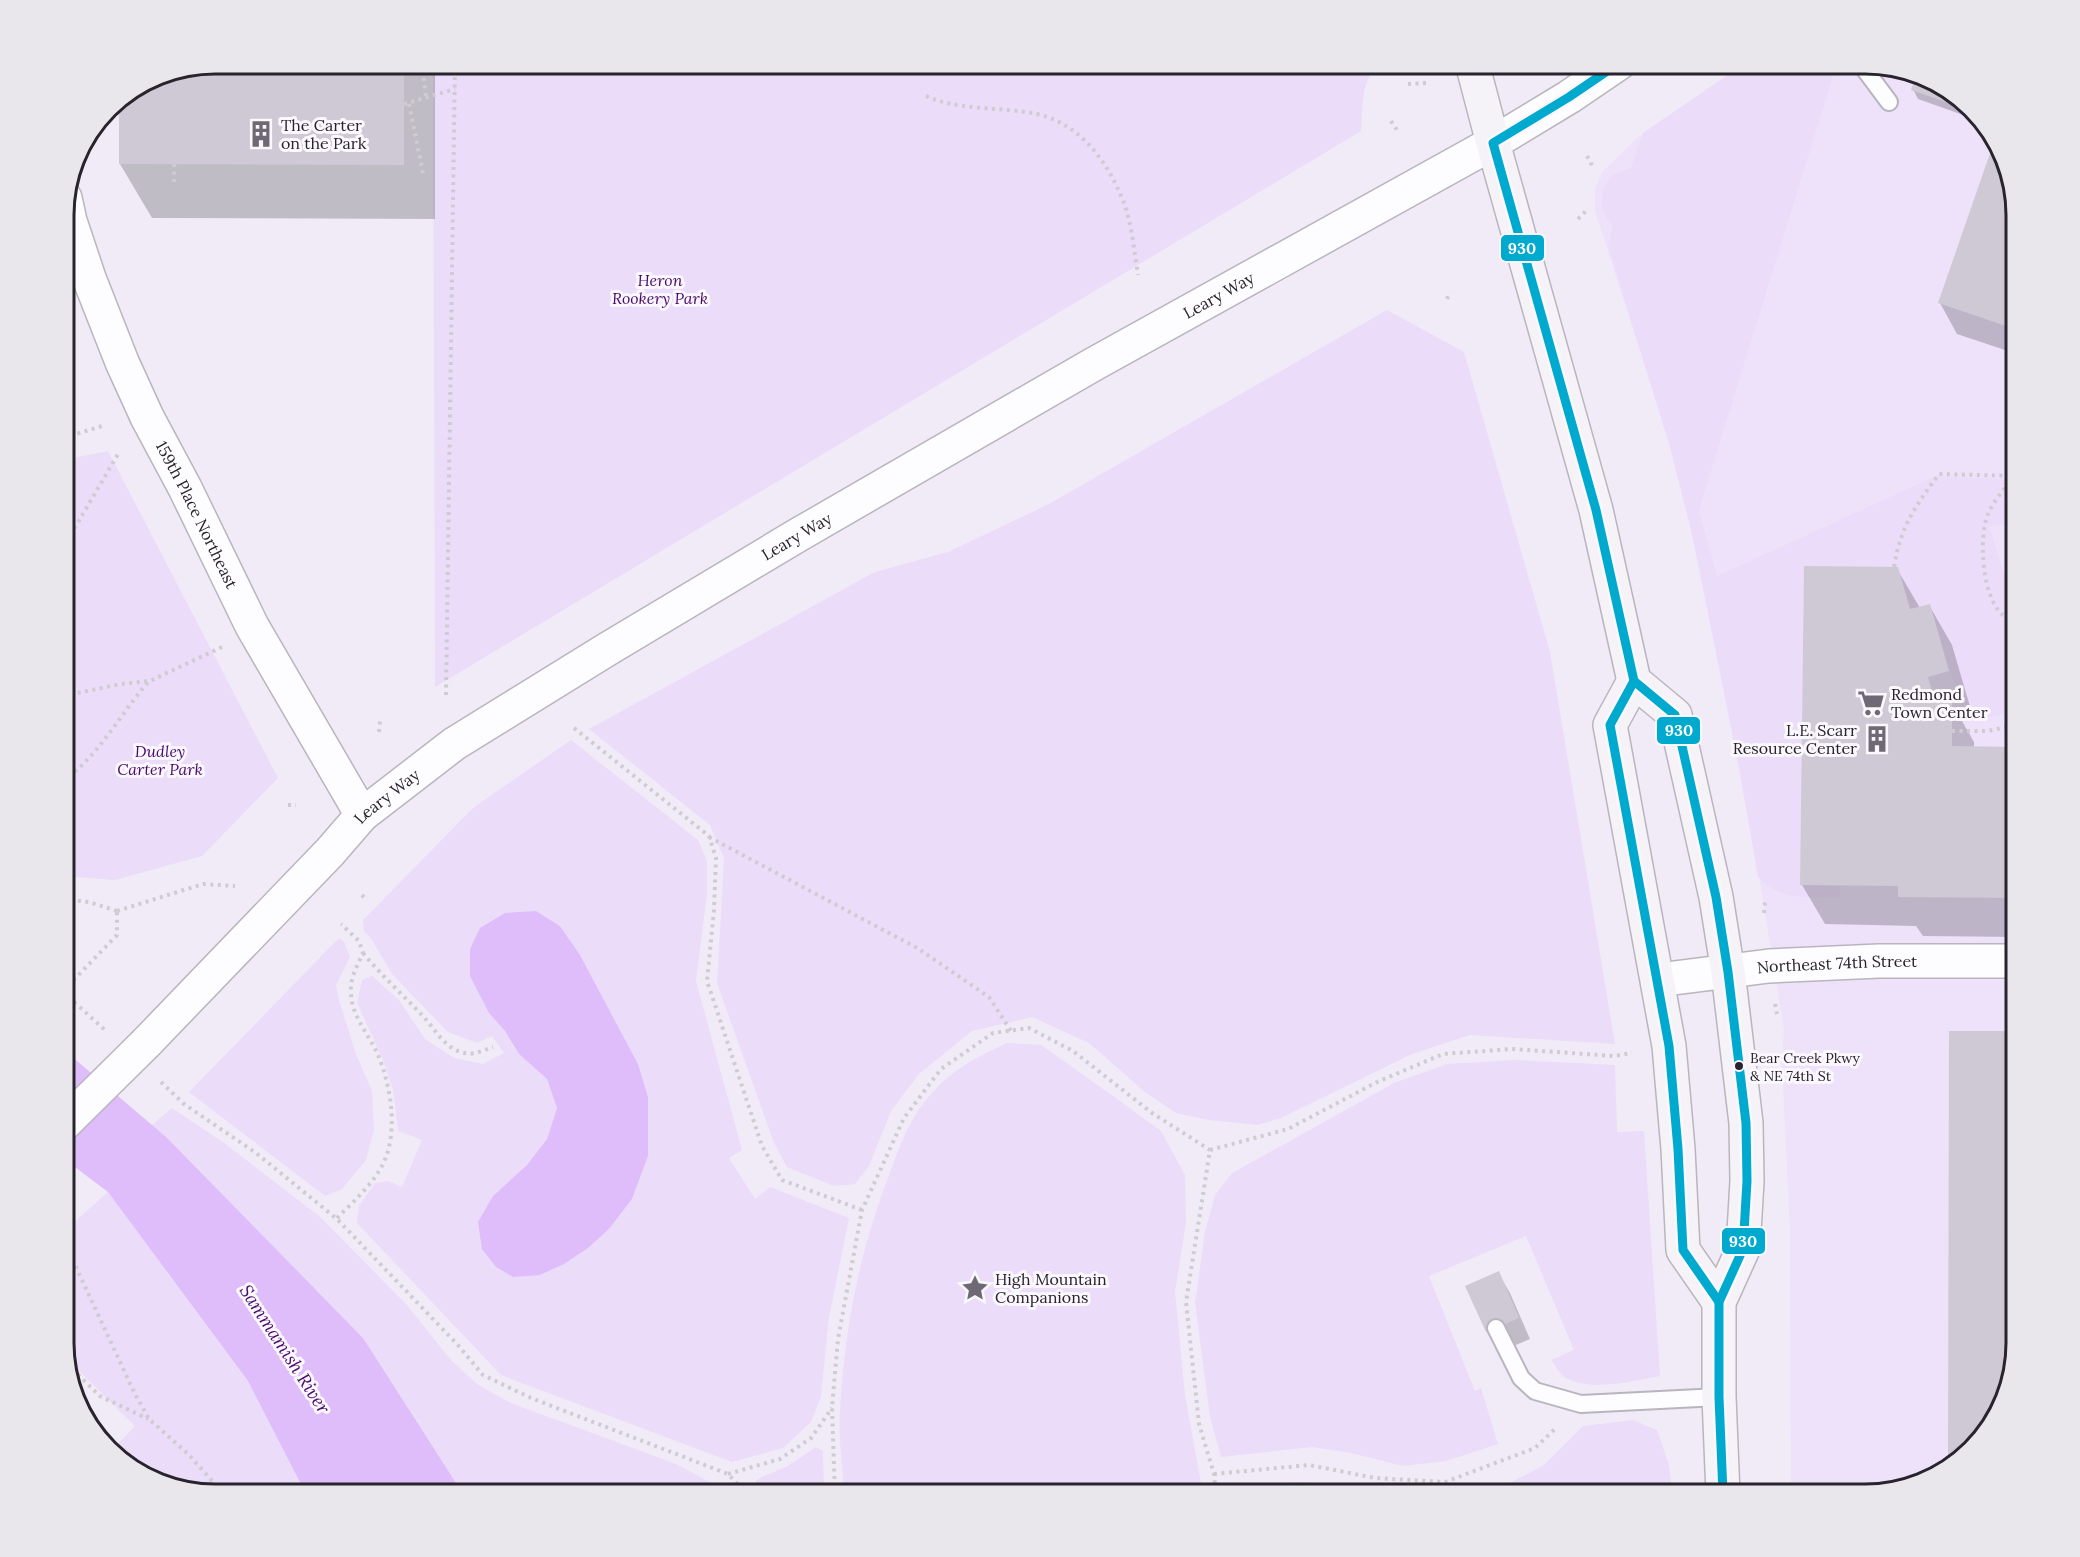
<svg xmlns="http://www.w3.org/2000/svg" width="2080" height="1557" font-family="Lora,serif">
	<style>
		.built { fill: #eee2fa }
		.green { fill: #ebdcf9; fill-rule: evenodd }
		.water { fill: #debdfa }
		.shadow { fill: #0003 }
		.building { fill: #cec9d4 }
		.lines { fill: none; stroke-linecap: round; stroke-linejoin: round }
		.service-casing { stroke: #b9b5be; stroke-width: 20 }
		.minor-casing { stroke: #b9b5be; stroke-width: 36 }
		.tertiary-casing { stroke: #b9b5be; stroke-width: 36 }
		.secondary-casing { stroke: #b9b5be; stroke-width: 36 }
		.path { stroke: #cfccd1; stroke-width: 4; stroke-dasharray: 3 4.5; stroke-linecap: butt }
		.service { stroke: #fdfcfe; stroke-width: 16 }
		.minor { stroke: #fdfcfe; stroke-width: 33 }
		.tertiary { stroke: #fdfcfe; stroke-width: 33 }
		.secondary { stroke: #f5f2f8; stroke-width: 33 }
		.tertiary-bridge-casing { stroke: #b9b5be; stroke-width: 36; stroke-linecap: butt }
		.tertiary-bridge { stroke: #fdfcfe; stroke-width: 33 }
		.bus-1-casing { stroke: #faf7fd; stroke-width: 14 }
		.bus-1 { stroke: #00a9ce; stroke-width: 9 }
		.bus-dot { fill: #28232d; stroke: #faf7fd; stroke-width: 2 }
		.labels { text-anchor: middle; dominant-baseline: central; stroke-width: 6; stroke-linejoin: round; paint-order: stroke }
		.bus-label { font-size: 14px; fill: #28232d; stroke: #faf7fd; text-anchor: start }
		.poi-label { font-size: 16px; fill: #28232d; stroke: #faf7fd; text-anchor: start }
		.park-label { font-size: 16px; font-style: italic; fill: #4a0a6c; stroke: #faf7fd }
		.street-label { font-size: 16px; fill: #28232d; stroke: #faf7fd }
		.water-label { font-size: 18px; font-style: italic; fill: #49096c; stroke: #faf7fd }
		.rim { fill: none; stroke: #28232d; stroke-width: 3 }
		.line-badge { stroke: #faf7fd; stroke-width: 2 }
		.badge-label { font-size: 16px; text-anchor: middle; font-weight: bold; fill: #fff }
	</style>
	<rect width="100%" height="100%" fill="#f1ebf7"/>
	<polygon class="built" points="1749,63 1866,63 1915,71 1958,95 2002,148 2017,214 2017,1343 2009,1392 1985,1435 1932,1479 1865,1494 1791,1494 1790,1231 1782,1064 1784,1030 1759,876 1693,530 1671,447 1595,211 1595,188 1603,171 1637,138"/>
	<g class="green">
		<path d="M433,63H1381C1360,78 1363,108 1361,131L435,687Z"/>
		<path d="M1745,63H1837L1699,510L1717,576L1936,476L2017,480V524L1989,526L2017,614V712L1966,721L1930,604L1910,609L1898,567H1804L1800,885L1840,886V897C1806,896 1783,903 1758,877L1739,766L1691,530L1670,447L1608,246L1613,225C1599,214 1598,192 1610,178C1615,172 1624,170 1631,168L1643,133Z"/>
		<polygon points="1387,310 1464,352 1550,652 1615,1044 1470,1035 1412,1054 1281,1118 1258,1125 1208,1120 1176,1113 1145,1092 1089,1043 1032,1017 972,1031 919,1074 891,1111 869,1166 855,1184 834,1186 787,1167 774,1143 717,983 724,858 710,825 589,729 875,572 948,552 1049,504"/>
		<polygon points="108,451 278,778 202,856 115,880 63,876 63,460"/>
		<path d="M571,740L698,840L707,861V894L696,981L742,1150L729,1158L755,1199L770,1187L849,1218L829,1317L821,1397L811,1422L783,1448L732,1462L501,1375L357,1223L359,1206L375,1183L388,1181L402,1187L422,1140L398,1131L393,1089L383,1060L357,1003L362,980L372,976L399,1000L425,1039L454,1058L483,1064L504,1053L492,1036L477,1043L448,1032L392,974L372,940L364,931L363,920L473,808ZM536,911L560,926L580,955L638,1064L648,1097V1156L632,1199L609,1229L588,1248L564,1264L540,1275L493,1196L527,1165L547,1139L557,1108L547,1079L519,1054L505,1031L489,1013Z"/>
		<polygon points="339,938 344,942 350,957 336,985 339,1000 356,1054 372,1091 374,1130 366,1160 342,1189 325,1196 189,1092"/>
		<path d="M1007,1043L1041,1045L1113,1096L1161,1131L1185,1175L1186,1223L1175,1292L1185,1395L1203,1494H844C843,1467 838,1439 840,1412C844,1330 860,1249 890,1173C900,1145 911,1115 932,1093C953,1069 979,1056 1007,1043Z"/>
		<path d="M1515,1060L1615,1065L1617,1132L1644,1131L1660,1376C1633,1381 1592,1392 1566,1378C1560,1375 1556,1366 1551,1360L1574,1350L1526,1236L1429,1276L1475,1391L1481,1388L1498,1444L1446,1461L1403,1466L1351,1453L1312,1447L1221,1457L1210,1417L1195,1303L1205,1232L1215,1195L1232,1173L1394,1083L1447,1064Z"/>
		<polygon points="172,1108 224,1143 319,1216 406,1304 451,1360 478,1385 511,1403 676,1464 732,1494 453,1494 363,1338 152,1125"/>
		<path d="M108,1192L248,1381L306,1494C244,1494 156,1504 112,1450L135,1426L65,1357L63,1352V1232Z"/>
		<polygon points="1633,1420 1657,1430 1669,1465 1672,1494 1475,1494 1499,1489 1544,1465 1583,1426"/>
		<polygon points="816,1447 823,1451 824,1494 762,1494 754,1485 757,1480 762,1477 788,1466"/>
		<polygon points="1305,1482 1367,1494 1232,1494 1232,1485"/>
	</g>
	<g class="water">
		<polygon points="536,911 560,926 580,955 638,1064 648,1097 648,1156 632,1199 609,1229 588,1248 564,1264 540,1275 513,1277 496,1267 482,1249 478,1222 493,1196 527,1165 547,1139 557,1108 547,1079 519,1054 505,1031 489,1013 470,976 470,949 480,928 505,913"/>
		<polygon points="63,1049 166,1137 363,1338 463,1494 306,1494 248,1381 108,1192 63,1158"/>
	</g>
	<g class="shadow">
		<polygon points="214,63 435,63 435,219 152,218 120,164 121,97 157,74"/>
		<polygon points="1918,73 1958,95 1980,121 1918,99 1913,89"/>
		<polygon points="2017,214 2017,354 1957,334 1940,303"/>
		<polygon points="1897,569 1920,608 1929,605 1952,645 1971,710 1958,714 1974,742 1974,748 2017,748 2017,937 1923,936 1916,926 1825,924 1802,885"/>
		<polygon points="1951,1033 2009,1392 1985,1435 1950,1464"/>
		<polygon points="1498,1273 1510,1293 1530,1339 1499,1352 1487,1332"/>
	</g>
	<g class="building">
		<polygon points="214,63 404,63 404,165 119,164 119,98 157,74"/>
		<polygon points="1917,73 1958,95 1972,111 1911,90"/>
		<polygon points="1995,139 2002,148 2017,214 2017,293 2006,326 1938,303"/>
		<polygon points="1804,566 1898,567 1910,609 1930,604 1949,671 1928,677 1935,702 1952,701 1952,746 2017,747 2017,898 1898,897 1898,886 1800,885"/>
		<polygon points="1949,1031 2017,1031 2017,1343 2009,1392 1985,1435 1948,1465"/>
		<polygon points="1499,1271 1519,1318 1486,1332 1465,1286"/>
	</g>
	<g class="lines">
		<defs>
			<g id="service">
				<polyline points="1860,63 1889,102"/>
				<polyline points="1496,1328 1521,1378 1535,1391 1581,1404 1719,1397"/>
			</g>
			<g id="minor">
				<path id="s1" d="M65,198L70,221L89,278L122,362L147,417L185,488L252,626L362,815"/>
				<path id="s2" d="M1658,980L1769,966L1879,961H2017"/>
			</g>
			<g id="tertiary">
				<path id="s3" d="M146,1043L330,852L362,815L454,744L606,650L798,535L1094,364L1493,143L1569,97L1619,63"/>
			</g>
			<g id="secondary">
				<polyline points="1472,63 1493,143 1596,510 1634,681 1675,715 1716,897 1728,972 1746,1123 1747,1181 1743,1249 1719,1302 1719,1397 1723,1494"/>
				<polyline points="1634,681 1610,725 1669,1046 1678,1149 1683,1250 1719,1302"/>
			</g>
		</defs>
		<use href="#service" class="service-casing"/>
		<use href="#minor" class="minor-casing"/>
		<use href="#tertiary" class="tertiary-casing"/>
		<use href="#secondary" class="secondary-casing"/>
		<g class="path">
			<polyline points="422,63 426,98"/>
			<polyline points="1408,84 1426,83"/>
			<path d="M926,96C958,110 992,107 1025,112C1077,118 1106,158 1124,203C1131,220 1135,256 1138,275"/>
			<polyline points="118,98 119,98"/>
			<polyline points="404,104 455,89"/>
			<polyline points="409,104 423,173"/>
			<polyline points="1391,121 1397,130"/>
			<polyline points="1587,156 1594,169"/>
			<polyline points="174,164 174,182"/>
			<polyline points="1578,219 1588,209"/>
			<polyline points="1447,299 1450,292"/>
			<polyline points="63,438 102,426"/>
			<path d="M2014,476C2006,488 1993,501 1988,514C1978,537 1982,600 2004,616C2007,618 2013,619 2017,621"/>
			<polyline points="63,548 118,454"/>
			<path d="M1894,567C1901,525 1915,507 1939,474L2017,476"/>
			<polyline points="446,695 455,63"/>
			<polyline points="63,696 121,684 150,681 222,647"/>
			<polyline points="574,728 709,836 716,858 714,910 707,981 762,1146 782,1180 862,1210"/>
			<polyline points="1952,731 1987,731 2017,725"/>
			<polyline points="379,732 380,721"/>
			<path d="M63,781C100,755 120,714 149,681"/>
			<polyline points="288,805 296,805"/>
			<polyline points="709,837 919,949 989,997 1011,1031"/>
			<polyline points="362,895 366,900"/>
			<polyline points="63,899 89,902 117,911"/>
			<polyline points="117,911 203,884 235,886"/>
			<polyline points="1764,913 1765,901"/>
			<path d="M363,953C381,975 402,994 421,1014C434,1027 443,1047 461,1052C472,1056 482,1051 493,1047"/>
			<polyline points="63,991 117,935 117,911"/>
			<polyline points="63,992 105,1030"/>
			<polyline points="1775,1004 1777,1014"/>
			<polyline points="161,1082 184,1104 256,1153 337,1219 457,1344 483,1375 531,1398 728,1474 747,1494"/>
			<polyline points="1210,1150 1288,1129 1377,1082 1443,1054 1512,1049 1614,1056 1632,1053"/>
			<path d="M337,1218C355,1200 379,1179 387,1154C397,1123 390,1084 378,1055C369,1034 351,1016 351,992C350,978 357,966 363,953L359,941L341,924"/>
			<polyline points="63,1239 134,1392 149,1419 188,1454 224,1494"/>
			<polyline points="67,1364 100,1396 148,1419"/>
			<polyline points="728,1474 780,1459 811,1438 832,1408"/>
			<polyline points="1214,1474 1309,1465 1375,1478 1445,1482 1535,1448 1557,1427"/>
			<polyline points="835,1494 832,1407 838,1339 862,1210 904,1118 941,1069 993,1033 1029,1028 1073,1051 1152,1113 1210,1150 1186,1302 1199,1424 1214,1474 1216,1494"/>
		</g>
		<use href="#service" class="service"/>
		<use href="#minor" class="minor"/>
		<use href="#tertiary" class="tertiary"/>
		<use href="#secondary" class="secondary"/>
		<defs>
			<polyline id="tertiary-bridge" points="63,1125 146,1043"/>
		</defs>
		<use href="#tertiary-bridge" class="tertiary-bridge-casing"/>
		<use href="#tertiary-bridge" class="tertiary-bridge"/>
		<defs>
			<g id="bus-1">
				<polyline points="1619,63 1569,97 1493,143 1596,510 1634,681 1675,715 1716,897 1728,972 1746,1123 1747,1181 1743,1249 1719,1302 1719,1397 1723,1494"/>
				<polyline points="1634,681 1610,725 1669,1046 1678,1149 1683,1250 1719,1302"/>
			</g>
		</defs>
		<use href="#bus-1" class="bus-1-casing"/>
		<use href="#bus-1" class="bus-1"/>
	</g>
	<defs>
		<symbol id="building-bare" viewBox="-9 -9 18 18"><path d="M-4-6H4V6H1V3H-1V6H-4ZM-2.5-4.3h1.7v1.8h-1.7ZM.8-4.3h1.7v1.8H.8ZM-2.5-1h1.7V.8h-1.7ZM.8-1h1.7V.8H.8Z" fill="#6e6974" stroke="#faf7fd" stroke-width="2.5" paint-order="stroke"/></symbol>
		<symbol id="supermarket-bare" viewBox="-9 -9 18 18"><path d="M-6-5.5h2.5l.6 2H6L4.5 2H-2.5L-4.4-4H-6ZM-1.5 3.2a1.3 1.3 0 1 0 .1 0ZM3 3.2a1.3 1.3 0 1 0 .1 0Z" fill="#6e6974" stroke="#faf7fd" stroke-width="2.5" paint-order="stroke"/></symbol>
		<symbol id="sight-bare" viewBox="-9 -9 18 18"><path d="M0-6L1.8-2.2L6-1.7L2.9 1.2L3.7 5.4L0 3.3L-3.7 5.4L-2.9 1.2L-6-1.7L-1.8-2.2Z" fill="#6e6974" stroke="#faf7fd" stroke-width="2.5" paint-order="stroke"/></symbol>
	</defs>
	<g fill-rule="evenodd">
		<use href="#building-bare" x="242" y="115" width="38" height="38"/>
		<use href="#supermarket-bare" x="1852" y="684" width="38" height="38"/>
		<use href="#building-bare" x="1858" y="720" width="38" height="38"/>
		<use href="#sight-bare" x="956" y="1269" width="38" height="38"/>
	</g>
	<circle class="bus-dot" cx="1739" cy="1066" r="5"/>
	<g class="labels">
		<g class="bus-label">
			<text x="1750" y="1058">Bear Creek Pkwy<tspan x="1750" dy="18">&amp; NE 74th St</tspan></text>
		</g>
		<g class="poi-label">
			<text x="281" y="125">The Carter<tspan x="281" dy="18">on the Park</tspan></text>
			<text x="1891" y="694">Redmond<tspan x="1891" dy="18">Town Center</tspan></text>
			<text x="1857" y="730" text-anchor="end">L.E. Scarr<tspan x="1857" dy="18">Resource Center</tspan></text>
			<text x="995" y="1279">High Mountain<tspan x="995" dy="18">Companions</tspan></text>
		</g>
		<g class="park-label">
			<text x="660" y="280">Heron<tspan x="660" dy="18">Rookery Park</tspan></text>
			<text x="160" y="751">Dudley<tspan x="160" dy="18">Carter Park</tspan></text>
		</g>
		<g class="street-label">
			<text stroke="none"><textPath href="#s3" startOffset="1317">Leary Way</textPath></text>
			<text stroke="none"><textPath href="#s1" startOffset="344">159th Place Northeast</textPath></text>
			<text stroke="none"><textPath href="#s3" startOffset="831">Leary Way</textPath></text>
			<text stroke="none"><textPath href="#s3" startOffset="345">Leary Way</textPath></text>
			<text stroke="none"><textPath href="#s2" startOffset="180">Northeast 74th Street</textPath></text>
		</g>
		<g class="water-label">
			<text transform="translate(285 1349) rotate(57)">Sammamish River</text>
		</g>
	</g>
	<path d="M0 0H2080V1557H0ZM215 74H1865A141 141 0 0 1 2006 215V1343A141 141 0 0 1 1865 1484H215A141 141 0 0 1 74 1343V215A141 141 0 0 1 215 74Z" fill="#e9e6ec" fill-rule="evenodd"/>
	<path class="rim" d="M215 74H1865A141 141 0 0 1 2006 215V1343A141 141 0 0 1 1865 1484H215A141 141 0 0 1 74 1343V215A141 141 0 0 1 215 74Z"/>
	<g class="line-badge">
		<rect x="1500" y="234" width="45" height="28" rx="6" fill="#00a9ce"/>
		<rect x="1656" y="716" width="45" height="29" rx="6" fill="#00a9ce"/>
		<rect x="1721" y="1227" width="45" height="28" rx="6" fill="#00a9ce"/>
	</g>
	<g class="badge-label">
		<text x="1522" y="254">930</text>
		<text x="1679" y="736">930</text>
		<text x="1743" y="1247">930</text>
	</g>
</svg>
